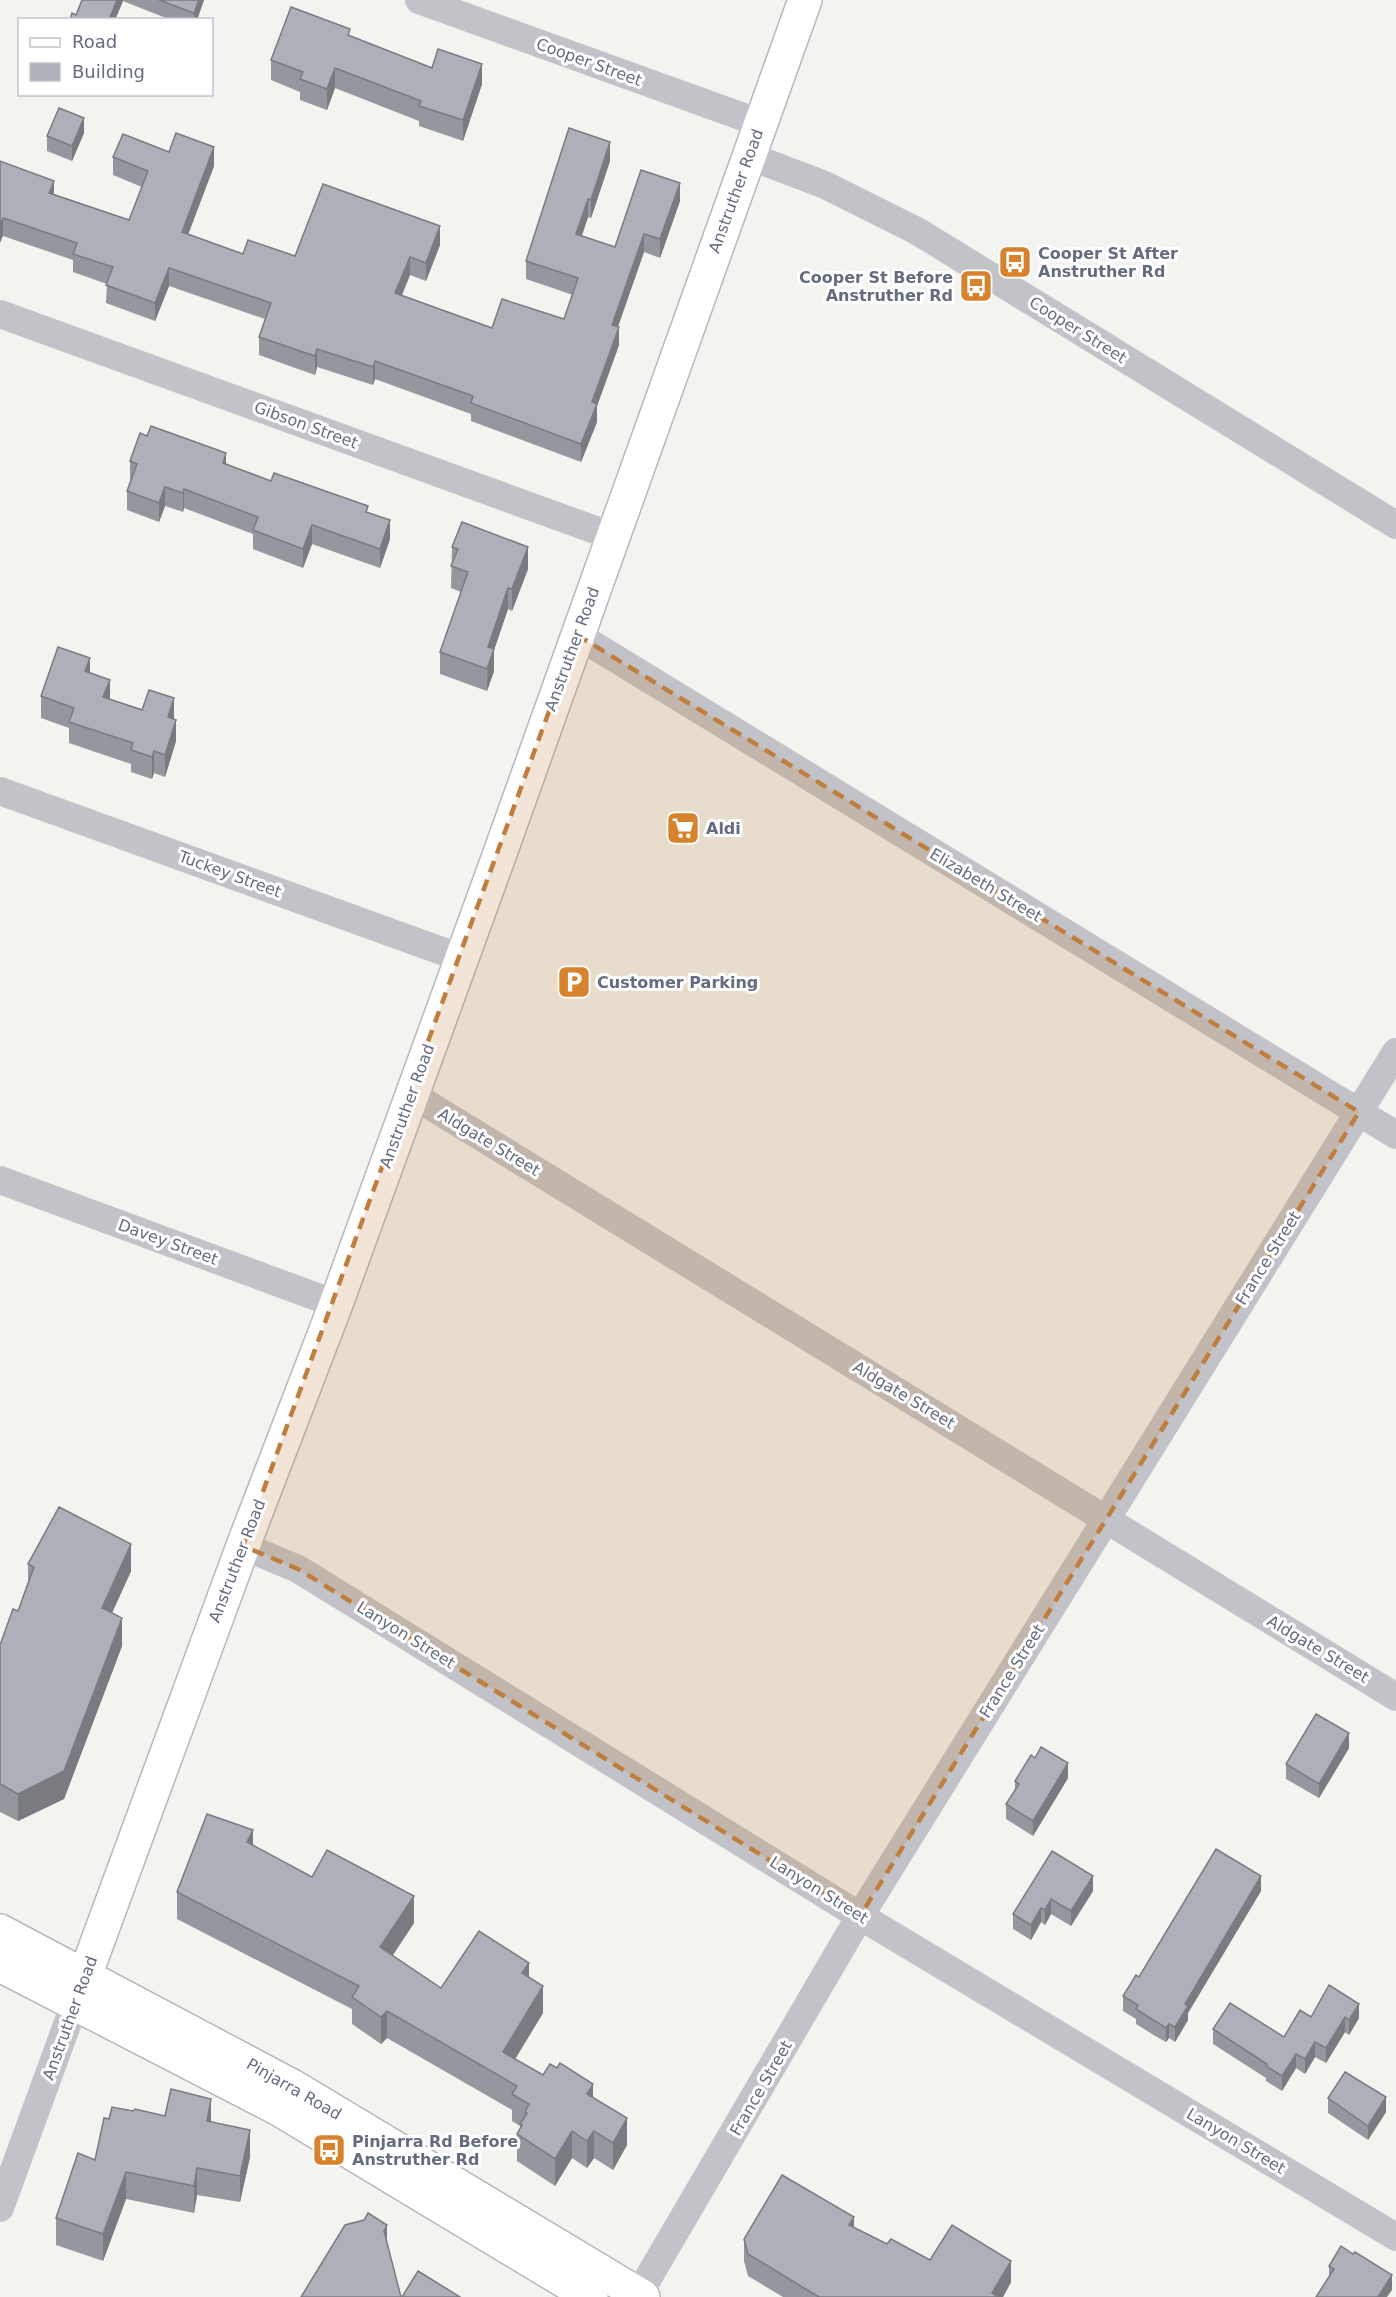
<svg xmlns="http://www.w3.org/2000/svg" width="1396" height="2297" font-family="'DejaVu Sans',sans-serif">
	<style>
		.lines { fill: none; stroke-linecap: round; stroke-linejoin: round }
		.major-casing { stroke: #b7b8bd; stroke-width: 36 }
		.minor { stroke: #c2c3c8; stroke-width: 28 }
		.major { stroke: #fff; stroke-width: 33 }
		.wall { fill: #95979e }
		.shaded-wall { fill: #797b81 }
		.building { fill: #adb0b8; stroke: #797b81; stroke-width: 1.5 }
		.marked { fill: #c07e3e; fill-opacity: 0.2; stroke: #c07e3e; stroke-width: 4.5; stroke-dasharray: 12 8; stroke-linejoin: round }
		.labels { text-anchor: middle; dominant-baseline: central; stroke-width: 6; stroke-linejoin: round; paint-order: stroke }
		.street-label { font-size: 16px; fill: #656c80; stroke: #fff }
		.poi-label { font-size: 16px; font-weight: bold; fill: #656c80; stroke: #fff; text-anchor: start }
	</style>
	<rect width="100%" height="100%" fill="#f3f4f0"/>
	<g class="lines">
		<defs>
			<g id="major">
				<polyline points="0,1931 292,2086 643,2297"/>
				<polyline points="0,1965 279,2109 591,2297"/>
				<polyline points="75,2003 243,1546 336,1304 499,856 805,0"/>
			</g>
		</defs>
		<use href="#major" class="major-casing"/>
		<g class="minor">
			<polyline points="419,0 760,123"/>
			<polyline points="749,156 825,185 917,231 1396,525"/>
			<polyline points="0,314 612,536"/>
			<polyline points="577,635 1396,1135"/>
			<polyline points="0,791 461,958"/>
			<polyline points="411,1094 1396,1697"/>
			<polyline points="0,1180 336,1304"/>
			<polyline points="243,1546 298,1569 860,1916 1396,2237"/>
			<polyline points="0,2208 75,2003"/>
			<polyline points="637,2297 860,1916 1396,1052"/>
		</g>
		<use href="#major" class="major"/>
	</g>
	<g class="wall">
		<polygon points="82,0 204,0 197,20 171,20 123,1 115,20 70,20 76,15"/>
		<polygon points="350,36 432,68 482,84 463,141 419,126 419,121 335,88 327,110 300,100 300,92 271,80 271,60"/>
		<polygon points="84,133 72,161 47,151 47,136"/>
		<polygon points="169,152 214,166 188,234 243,254 295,256 440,245 426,281 410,275 402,295 492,328 564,319 573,295 526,279 526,261 610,161 591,218 588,217 582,236 615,247 680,201 660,258 644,252 618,327 619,345 597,406 597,422 581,462 471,421 471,414 375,379 373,385 317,367 315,375 259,355 259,337 265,319 169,286 155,321 106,303 107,284 73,272 73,260 3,236 0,161 54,194 129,220 142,187 113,175 113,157"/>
		<polygon points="130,461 226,465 271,481 368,513 390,539 380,568 312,544 303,568 253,549 253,534 184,508 183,512 165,506 159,522 127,510 127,491 131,480 130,480"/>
		<polygon points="452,547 528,569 512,611 508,609 494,650 494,671 487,691 440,674 440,652 461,592 451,588"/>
		<polygon points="90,673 110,699 174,719 176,741 165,777 154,773 152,779 131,772 131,764 69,743 69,728 41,718 41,696"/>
		<polygon points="28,1564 131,1571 112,1613 122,1646 64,1799 18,1821 0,1812 0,1645 18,1611 28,1582"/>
		<polygon points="1349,1748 1319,1798 1286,1779 1286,1764"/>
		<polygon points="1035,1758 1068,1778 1033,1836 1006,1819 1006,1804 1015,1790 1015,1781"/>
		<polygon points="253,1846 312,1877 414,1923 393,1955 441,1988 529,1977 543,2013 515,2059 543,2075 593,2097 627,2145 613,2170 594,2158 587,2168 572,2158 555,2186 517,2161 517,2134 520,2129 520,2126 512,2121 512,2110 387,2038 381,2044 352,2024 352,2009 177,1919 177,1892"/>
		<polygon points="1052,1851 1093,1891 1071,1926 1051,1914 1045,1925 1041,1922 1031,1940 1013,1929 1013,1914"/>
		<polygon points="1261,1891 1188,2013 1188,2020 1175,2042 1169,2038 1166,2042 1157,2037 1136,2024 1136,2019 1123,2011 1123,1996 1139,1977"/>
		<polygon points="1311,2017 1359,2018 1349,2035 1345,2032 1326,2063 1315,2057 1305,2074 1296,2068 1282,2091 1266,2081 1266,2078 1213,2044 1213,2029 1284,2037"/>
		<polygon points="1328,2098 1386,2112 1368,2140 1328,2113"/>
		<polygon points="165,2116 211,2122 250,2157 240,2202 197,2195 194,2213 126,2199 103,2261 56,2245 56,2218 95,2160 109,2119"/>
		<polygon points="854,2228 887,2244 930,2260 1011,2282 1003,2297 783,2297 748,2276 744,2261 744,2239"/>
		<polygon points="1329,2266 1392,2290 1329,2278"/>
	</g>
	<g class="shaded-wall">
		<polygon points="117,0 123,0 123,1 115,20 109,20"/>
		<polygon points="199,0 204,0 197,20 194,20 194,13"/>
		<polygon points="482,64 482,84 463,141 463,120"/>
		<polygon points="335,68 335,88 327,110 327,89"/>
		<polygon points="84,118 84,133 72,161 72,146"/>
		<polygon points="610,142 610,161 591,218 591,200"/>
		<polygon points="214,147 214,166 182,251 182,232"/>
		<polygon points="54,181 54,199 49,193"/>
		<polygon points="680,183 680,201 660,258 660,239"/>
		<polygon points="588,199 588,217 576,252 576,234"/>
		<polygon points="3,218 3,236 0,243 0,225"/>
		<polygon points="440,226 440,245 426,281 426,263"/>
		<polygon points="644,234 644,252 612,343 612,325"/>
		<polygon points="410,257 410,275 395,311 395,293"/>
		<polygon points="169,268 169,286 155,321 155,303"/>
		<polygon points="619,327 619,345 597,406 597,422 581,462 581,444 592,402"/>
		<polygon points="317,349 317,367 315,375 315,356"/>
		<polygon points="375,361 375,379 373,385 373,367"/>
		<polygon points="226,453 226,472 223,463"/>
		<polygon points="165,487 165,506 159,522 159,503"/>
		<polygon points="184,489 184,508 183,512 183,493"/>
		<polygon points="390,520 390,539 380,568 380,549"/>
		<polygon points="312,525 312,544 303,568 303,549"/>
		<polygon points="528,547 528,569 512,611 512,589"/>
		<polygon points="508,588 508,609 494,650 494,671 487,691 488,647"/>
		<polygon points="90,658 90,680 85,671"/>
		<polygon points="110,680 110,702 103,697"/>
		<polygon points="174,698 174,720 168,717"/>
		<polygon points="176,720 176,741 165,777 165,755"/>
		<polygon points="154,751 154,773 152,779 152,757"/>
		<polygon points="131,1544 131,1571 102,1635 102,1608"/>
		<polygon points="122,1618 122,1646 64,1799 18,1821 18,1794"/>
		<polygon points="1349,1733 1349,1748 1319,1798 1319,1784"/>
		<polygon points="1068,1763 1068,1778 1033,1836 1033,1821"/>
		<polygon points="253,1830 253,1858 247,1842"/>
		<polygon points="1093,1876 1093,1891 1071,1926 1071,1911"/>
		<polygon points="1261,1876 1261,1891 1188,2013 1188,2020 1175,2042 1175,2027 1185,2004"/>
		<polygon points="414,1896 414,1923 380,1974 380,1947"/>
		<polygon points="1051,1899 1051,1914 1045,1925 1045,1910"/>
		<polygon points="1041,1908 1041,1922 1031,1940 1031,1925"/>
		<polygon points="529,1963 529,1990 522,1973"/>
		<polygon points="543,1986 543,2013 503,2079 503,2052"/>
		<polygon points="1359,2004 1359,2018 1349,2035 1349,2020"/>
		<polygon points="387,2011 387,2038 381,2044 381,2017"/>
		<polygon points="1345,2017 1345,2032 1326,2063 1326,2048"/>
		<polygon points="1169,2024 1169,2038 1166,2042 1166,2028"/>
		<polygon points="1315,2042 1315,2057 1305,2074 1305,2059"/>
		<polygon points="1296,2054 1296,2068 1282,2091 1282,2076"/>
		<polygon points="593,2084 593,2111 587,2094"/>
		<polygon points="1386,2097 1386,2112 1368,2140 1368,2126"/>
		<polygon points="211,2099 211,2126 207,2121"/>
		<polygon points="627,2118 627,2145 613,2170 613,2143"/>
		<polygon points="250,2130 250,2157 240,2202 240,2176"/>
		<polygon points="572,2131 572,2158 555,2186 555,2159"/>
		<polygon points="594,2131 594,2158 587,2168 587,2141"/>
		<polygon points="197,2168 197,2195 194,2213 194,2186"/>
		<polygon points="126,2172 126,2199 103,2261 103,2234"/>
		<polygon points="854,2217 854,2239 849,2225"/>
		<polygon points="387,2225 387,2250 384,2231"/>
		<polygon points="1011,2261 1011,2282 1003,2297 992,2297 992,2293"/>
		<polygon points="1392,2275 1392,2290 1387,2297 1378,2297"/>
	</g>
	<g class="building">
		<polygon points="82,0 117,0 109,20 70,20 72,13 76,15"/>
		<polygon points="159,0 199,0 194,13"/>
		<polygon points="291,7 350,29 348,35 432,68 438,49 482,64 463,120 419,106 421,101 335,68 327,89 300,79 303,72 271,60"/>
		<polygon points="59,108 84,118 72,146 47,136"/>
		<polygon points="569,128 610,142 591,200 588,199 576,234 615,247 641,170 680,183 660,239 644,234 612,325 619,327 592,402 597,404 581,444 471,403 473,396 375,361 373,367 317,349 315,356 259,337 271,303 169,268 155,303 106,285 113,267 73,254 77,243 3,218 0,225 0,161 54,181 49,193 129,220 148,171 113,157 123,134 169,152 176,133 214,147 182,232 243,254 248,240 295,256 323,184 440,226 426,263 410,257 395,293 492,328 502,299 564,319 578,278 526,261"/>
		<polygon points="151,426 226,453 223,463 271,481 274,473 368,506 366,512 390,520 380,549 312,525 303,549 253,530 258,517 184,489 183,493 165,487 159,503 127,491 137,464 130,461 140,433 147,436"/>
		<polygon points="462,522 528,547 512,589 508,588 488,647 494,649 487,669 440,652 468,572 451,566 458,549 452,547"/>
		<polygon points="58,647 90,658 85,671 110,680 103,697 142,710 149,690 174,698 168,717 176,720 165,755 154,751 152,757 131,750 133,743 69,722 74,708 41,696"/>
		<polygon points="59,1507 131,1544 102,1608 122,1618 64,1771 18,1794 0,1784 0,1645 13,1609 18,1611 34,1567 28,1564"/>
		<polygon points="1316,1714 1349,1733 1319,1784 1286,1764"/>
		<polygon points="1041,1747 1068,1763 1033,1821 1006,1804 1019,1784 1015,1781 1031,1755 1035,1758"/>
		<polygon points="207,1814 253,1830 247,1842 312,1877 327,1850 414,1896 380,1947 441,1988 479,1931 529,1963 522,1973 543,1986 503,2052 543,2075 550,2064 557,2068 560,2063 593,2084 587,2094 627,2118 613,2143 594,2131 587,2141 572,2131 555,2159 517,2134 522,2125 520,2124 527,2113 525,2112 529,2104 512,2094 517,2086 387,2011 381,2017 352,1997 359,1986 177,1892"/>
		<polygon points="1216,1849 1261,1876 1185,2004 1188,2006 1175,2027 1169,2024 1166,2028 1136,2009 1138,2005 1123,1996 1136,1975 1139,1977"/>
		<polygon points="1052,1851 1093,1876 1071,1911 1051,1899 1045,1910 1041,1908 1031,1925 1013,1914"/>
		<polygon points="1329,1985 1359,2004 1349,2020 1345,2017 1326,2048 1315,2042 1305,2059 1296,2054 1282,2076 1266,2066 1267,2064 1213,2029 1230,2003 1284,2037 1300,2010 1311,2017"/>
		<polygon points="1345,2072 1386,2097 1368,2126 1328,2098"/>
		<polygon points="171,2089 211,2099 207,2121 250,2130 240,2176 197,2168 194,2186 126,2172 103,2234 56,2218 78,2153 95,2160 104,2118 109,2119 112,2107 133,2111 135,2109 165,2116"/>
		<polygon points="782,2175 854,2217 849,2225 887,2244 891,2239 930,2260 952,2225 1011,2261 992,2293 998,2297 819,2297 748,2254 744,2239"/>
		<polygon points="368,2213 387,2225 384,2231 401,2297 301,2297 345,2225 364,2220"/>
		<polygon points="1341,2246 1353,2254 1355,2252 1392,2275 1378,2297 1316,2297 1334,2269 1329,2266"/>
		<polygon points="418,2271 460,2297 402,2297"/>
	</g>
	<path class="marked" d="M577,635L1359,1112L860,1916L298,1569L243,1546Z"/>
	<defs>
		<symbol id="bus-square" viewBox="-11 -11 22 22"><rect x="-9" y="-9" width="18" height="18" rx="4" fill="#d7832e" stroke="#fff"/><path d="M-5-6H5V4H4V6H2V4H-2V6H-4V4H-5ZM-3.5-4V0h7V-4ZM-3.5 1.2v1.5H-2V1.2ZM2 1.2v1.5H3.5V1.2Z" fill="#fff"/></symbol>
		<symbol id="supermarket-square" viewBox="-11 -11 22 22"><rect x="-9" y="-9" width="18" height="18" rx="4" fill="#d7832e" stroke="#fff"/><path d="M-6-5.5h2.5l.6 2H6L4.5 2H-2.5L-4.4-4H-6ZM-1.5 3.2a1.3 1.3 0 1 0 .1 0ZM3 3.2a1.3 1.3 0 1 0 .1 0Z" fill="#fff"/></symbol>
		<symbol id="parking-square" viewBox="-11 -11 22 22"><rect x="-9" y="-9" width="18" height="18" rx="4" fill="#d7832e" stroke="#fff"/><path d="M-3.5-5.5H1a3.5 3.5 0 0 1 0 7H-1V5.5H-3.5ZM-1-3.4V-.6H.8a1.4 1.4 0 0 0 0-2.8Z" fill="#fff"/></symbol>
	</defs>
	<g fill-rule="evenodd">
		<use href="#bus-square" x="996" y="243" width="38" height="38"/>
		<use href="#bus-square" x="957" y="267" width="38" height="38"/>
		<use href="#supermarket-square" x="664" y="809" width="38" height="38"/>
		<use href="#parking-square" x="555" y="963" width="38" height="38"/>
		<use href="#bus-square" x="310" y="2131" width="38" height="38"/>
	</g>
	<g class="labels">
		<g class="street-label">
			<text transform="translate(589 62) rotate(20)">Cooper Street</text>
			<text transform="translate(736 191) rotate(-70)">Anstruther Road</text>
			<text transform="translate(1078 330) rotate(32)">Cooper Street</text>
			<text transform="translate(306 425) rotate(20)">Gibson Street</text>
			<text transform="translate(572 649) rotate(-70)">Anstruther Road</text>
			<text transform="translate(230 874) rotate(20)">Tuckey Street</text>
			<text transform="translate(986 885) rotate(31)">Elizabeth Street</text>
			<text transform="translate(407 1106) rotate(-70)">Anstruther Road</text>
			<text transform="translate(489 1142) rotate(31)">Aldgate Street</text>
			<text transform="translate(168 1242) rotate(20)">Davey Street</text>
			<text transform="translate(1268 1258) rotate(-58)">France Street</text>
			<text transform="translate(904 1395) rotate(31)">Aldgate Street</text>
			<text transform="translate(237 1561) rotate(-69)">Anstruther Road</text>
			<text transform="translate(406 1635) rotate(32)">Lanyon Street</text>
			<text transform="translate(1318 1649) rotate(31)">Aldgate Street</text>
			<text transform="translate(1012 1671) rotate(-58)">France Street</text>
			<text transform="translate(819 1890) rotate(32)">Lanyon Street</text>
			<text transform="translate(70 2018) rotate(-70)">Anstruther Road</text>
			<text transform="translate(761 2088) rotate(-60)">France Street</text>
			<text transform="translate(294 2089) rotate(30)">Pinjarra Road</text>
			<text transform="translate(1236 2141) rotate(31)">Lanyon Street</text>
		</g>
		<g class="poi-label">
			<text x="1038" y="253">Cooper St After<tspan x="1038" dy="18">Anstruther Rd</tspan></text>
			<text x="953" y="277" text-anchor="end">Cooper St Before<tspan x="953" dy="18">Anstruther Rd</tspan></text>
			<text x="706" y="828">Aldi</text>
			<text x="597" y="982">Customer Parking</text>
			<text x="352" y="2141">Pinjarra Rd Before<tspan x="352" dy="18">Anstruther Rd</tspan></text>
		</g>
	</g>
	<rect x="18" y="18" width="195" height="78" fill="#ffffff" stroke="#c1c4cc" stroke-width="1.5"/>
	<rect x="30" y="38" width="30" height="9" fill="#ffffff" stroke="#c1c4cc" stroke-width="1.5"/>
	<text x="72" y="48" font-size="18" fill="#656c80">Road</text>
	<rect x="30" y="63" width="30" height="18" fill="#adb0b8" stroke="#c1c4cc" stroke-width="1.5"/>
	<text x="72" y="78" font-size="18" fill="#656c80">Building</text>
</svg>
